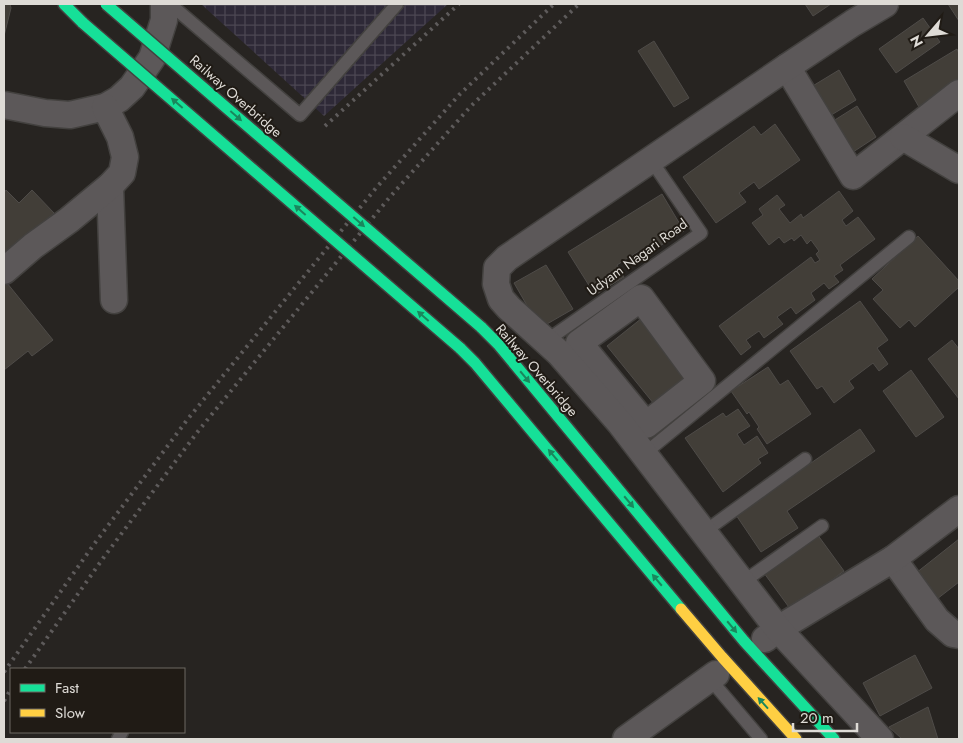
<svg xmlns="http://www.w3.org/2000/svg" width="963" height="743" font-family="Jost,sans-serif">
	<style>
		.industrial { fill: url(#industrial-grid) }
		.building { fill: #423e38; stroke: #4e4b48 }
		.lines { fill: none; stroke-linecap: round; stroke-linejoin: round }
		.lane-casing { stroke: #43413f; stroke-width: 15 }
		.street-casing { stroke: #43413f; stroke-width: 29 }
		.fast-casing { stroke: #43413f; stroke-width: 14 }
		.slow-casing { stroke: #43413f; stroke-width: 14 }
		.lane { stroke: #5c5859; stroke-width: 12 }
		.street { stroke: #5c5859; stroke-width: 26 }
		.fast { stroke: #16e098; stroke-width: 11 }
		.slow { stroke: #ffcf43; stroke-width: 11 }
		.rail { stroke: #5e5b5b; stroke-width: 4; stroke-dasharray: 2.5 5; stroke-linecap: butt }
		.fast-bridge-casing { stroke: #43413f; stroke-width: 14; stroke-linecap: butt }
		.fast-bridge { stroke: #16e098; stroke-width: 11 }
		.oneway { fill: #1a875d }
		.labels { text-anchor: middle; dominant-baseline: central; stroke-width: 4; stroke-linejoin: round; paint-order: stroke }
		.street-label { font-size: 14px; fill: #dedbd6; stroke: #201b15 }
	</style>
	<defs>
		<pattern id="industrial-grid" width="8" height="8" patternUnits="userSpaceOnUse" patternTransform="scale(1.25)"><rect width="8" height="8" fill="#2e2937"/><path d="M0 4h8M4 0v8" fill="none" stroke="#4c4753"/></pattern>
	</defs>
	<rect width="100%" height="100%" fill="#272421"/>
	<polygon class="industrial" points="201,4 448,4 324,116"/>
	<g class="building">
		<polygon points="4,4 10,4 11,8 4,36"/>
		<polygon points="805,4 831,4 813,16"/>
		<polygon points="948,4 959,4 959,21"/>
		<polygon points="923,18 940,42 896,73 879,49"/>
		<polygon points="654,41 689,98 674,107 638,51"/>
		<polygon points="957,49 959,54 959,82 919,107 904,81"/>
		<polygon points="839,70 856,100 823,120 806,90"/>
		<polygon points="857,106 876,137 850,154 830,123"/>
		<polygon points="775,124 800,160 759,189 754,182 739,193 746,202 716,223 683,177 754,126 761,135"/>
		<polygon points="6,190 19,203 32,190 54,213 4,259 4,193"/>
		<polygon points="839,191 853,211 842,220 846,226 858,217 875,239 840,265 843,270 834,276 839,282 829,289 824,283 811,293 815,300 796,314 791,307 777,317 783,324 764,338 759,331 746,340 751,347 741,355 719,326 811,257 815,263 820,260 816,254 819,251 811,240 807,244 801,235 794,241 792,238 784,243 779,237 769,245 752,223 763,215 759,209 777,195 785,205 779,209 790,223 801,214 803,218"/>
		<polygon points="662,194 684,231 650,252 649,250 642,255 639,251 617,265 624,277 595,295 568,252"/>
		<polygon points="918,236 959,281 959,287 915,327 909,320 900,328 873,299 883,290 872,279"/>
		<polygon points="546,265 573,309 540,328 514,283"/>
		<polygon points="7,283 53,340 32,356 28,351 4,370 4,285"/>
		<polygon points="860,301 888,340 877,348 888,364 879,371 873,363 849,381 854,388 834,403 822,386 817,389 790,351"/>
		<polygon points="642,318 687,379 654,404 607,346"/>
		<polygon points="952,340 959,349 959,399 928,359"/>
		<polygon points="768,367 780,385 788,380 811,414 767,444 757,429 759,427 749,412 747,414 731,391"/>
		<polygon points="911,370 944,417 916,437 883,391"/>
		<polygon points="738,409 750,426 737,434 744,445 757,436 768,453 758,459 761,463 723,492 685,438 723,413 726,417"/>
		<polygon points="860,429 875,451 787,511 798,528 761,552 736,515"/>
		<polygon points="817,534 844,571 791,610 764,573"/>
		<polygon points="959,539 959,582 937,599 916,573"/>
		<polygon points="915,655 932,688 880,716 863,683"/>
		<polygon points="928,707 938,739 902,739 889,727"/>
	</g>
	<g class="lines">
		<defs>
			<g id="lane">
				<polyline points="170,4 300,115 397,4"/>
				<polyline points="546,341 701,233 651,160"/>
				<polyline points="644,454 909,237"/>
				<polyline points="704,532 805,459"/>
				<polyline points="743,582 822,526"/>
				<polyline points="710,679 761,739"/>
				<polyline points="118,739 122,732"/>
			</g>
			<g id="street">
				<polyline points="787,67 853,176 959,93"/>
				<polyline points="4,105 45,113 70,115 105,107 119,99 132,87 152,58 164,20 164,4"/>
				<polyline points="903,137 959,170"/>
				<polyline points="110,186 114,300"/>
				<polyline points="4,271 33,246 69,220 110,186 122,173 125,157 120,137 105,107"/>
				<polygon points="641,298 702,381 646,425 579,343"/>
				<polyline points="893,559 937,620 953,634 959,635"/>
				<polyline points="765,639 778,629 893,559 959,509"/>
				<polyline points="626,739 716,674"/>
				<polyline points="880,739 778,629 620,423 559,353 509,308 501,299 496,284 497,268 507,258 787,67 853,23 885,4"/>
			</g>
			<g id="fast">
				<polyline points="64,4 83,23"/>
				<polyline points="481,327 498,344 744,641 834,739"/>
				<polyline points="460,348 475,363 681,609"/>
			</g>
			<polyline id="slow" points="681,609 722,657 796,739"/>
		</defs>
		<use href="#lane" class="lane-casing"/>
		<use href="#street" class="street-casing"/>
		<use href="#fast" class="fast-casing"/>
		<use href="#slow" class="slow-casing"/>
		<use href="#lane" class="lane"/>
		<use href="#street" class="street"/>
		<use href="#fast" class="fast"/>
		<use href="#slow" class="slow"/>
		<g class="rail">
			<polyline points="325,126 459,4"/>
			<polyline points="25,669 104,557 199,430 389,198 471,106 579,4"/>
			<polyline points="4,672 92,547 187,420 376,188 459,95 554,4"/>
			<polyline points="4,701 11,689"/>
		</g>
		<defs>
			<g id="fast-bridge">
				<polyline points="106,4 481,327"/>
				<polyline points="83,23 460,348"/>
			</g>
		</defs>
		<use href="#fast-bridge" class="fast-bridge-casing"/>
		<use href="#fast-bridge" class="fast-bridge"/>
	</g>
	<defs><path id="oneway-solid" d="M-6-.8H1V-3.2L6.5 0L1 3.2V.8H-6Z" transform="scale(1.25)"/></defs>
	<g class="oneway">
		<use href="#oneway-solid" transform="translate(177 103) rotate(-139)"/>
		<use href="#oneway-solid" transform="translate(236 116) rotate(41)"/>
		<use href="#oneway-solid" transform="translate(300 210) rotate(-139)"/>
		<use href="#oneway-solid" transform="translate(359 222) rotate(41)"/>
		<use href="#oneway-solid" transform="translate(423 316) rotate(-139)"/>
		<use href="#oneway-solid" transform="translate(525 377) rotate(50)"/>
		<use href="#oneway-solid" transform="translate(553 455) rotate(-130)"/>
		<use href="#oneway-solid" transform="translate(629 502) rotate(50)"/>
		<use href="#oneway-solid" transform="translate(657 580) rotate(-130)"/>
		<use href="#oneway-solid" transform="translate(732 627) rotate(50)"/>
		<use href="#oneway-solid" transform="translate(763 703) rotate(-132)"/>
	</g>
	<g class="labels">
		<g class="street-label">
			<text transform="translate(236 96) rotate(41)">Railway Overbridge</text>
			<text transform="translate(637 257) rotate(-36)">Udyam Nagari Road</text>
			<text transform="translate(537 370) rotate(49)">Railway Overbridge</text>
		</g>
	</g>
	<rect width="963" height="743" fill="none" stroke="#dedbd6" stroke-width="10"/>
	<rect x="10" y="668" width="175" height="65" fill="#201b15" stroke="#6c6862"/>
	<rect x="20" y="684" width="25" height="8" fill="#16e098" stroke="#6c6862"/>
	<text x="55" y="693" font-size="15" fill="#dedbd6">Fast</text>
	<rect x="20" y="709" width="25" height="8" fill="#ffcf43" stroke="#6c6862"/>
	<text x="55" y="718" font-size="15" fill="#dedbd6">Slow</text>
	<g transform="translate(928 35) rotate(242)" stroke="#201b15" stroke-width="4" paint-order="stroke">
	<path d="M0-4L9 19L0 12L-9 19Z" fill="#dedbd6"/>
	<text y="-8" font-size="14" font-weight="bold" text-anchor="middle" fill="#dedbd6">N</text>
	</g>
	<path d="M793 723v8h64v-8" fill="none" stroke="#dedbd6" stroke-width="2.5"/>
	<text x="800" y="723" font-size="15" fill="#dedbd6" stroke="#201b15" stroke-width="4" paint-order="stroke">20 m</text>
</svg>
